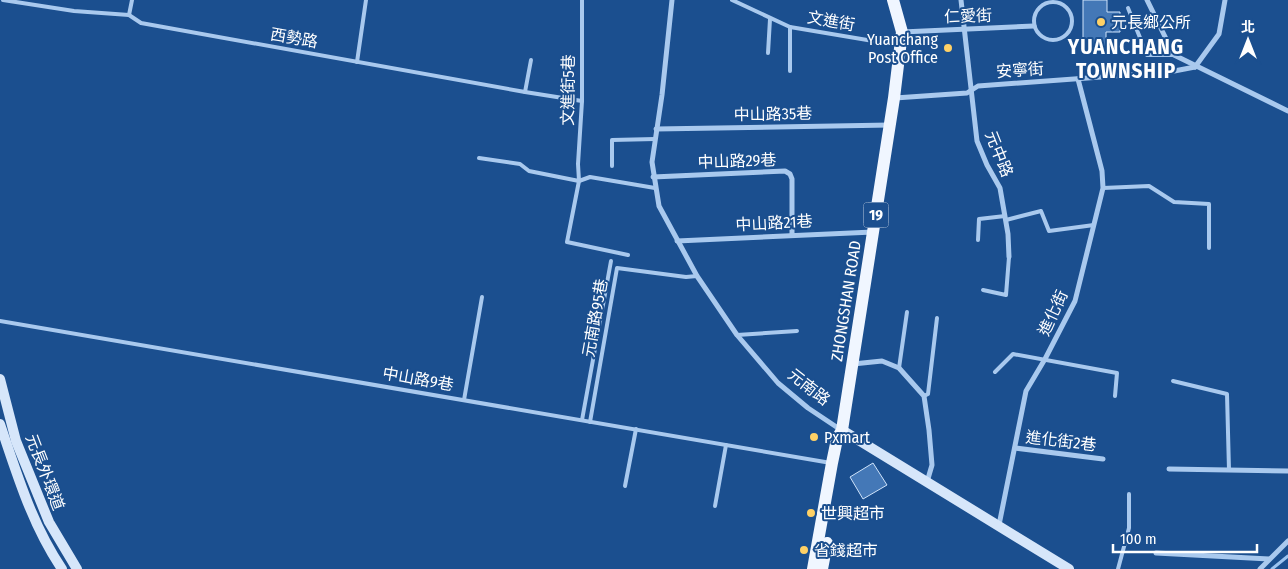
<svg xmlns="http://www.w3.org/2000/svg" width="1288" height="569" font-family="'Fira Sans Condensed','Noto Sans TC',sans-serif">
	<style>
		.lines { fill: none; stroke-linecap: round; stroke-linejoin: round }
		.stream { stroke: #9cc4f0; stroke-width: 3 }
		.building { fill: #4478b7; stroke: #cfe3fa }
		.lane { stroke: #a9c9ee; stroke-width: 4 }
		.street { stroke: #a9c9ee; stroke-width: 5 }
		.secondary { stroke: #d6e6fa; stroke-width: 10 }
		.primary { stroke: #f0f6ff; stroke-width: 12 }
		.poi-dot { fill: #ffd166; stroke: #1b4f8f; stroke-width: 2 }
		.labels { text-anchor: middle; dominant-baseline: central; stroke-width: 4; stroke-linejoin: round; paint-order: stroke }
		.shield { fill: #1b4f8f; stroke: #bbcadd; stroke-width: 1 }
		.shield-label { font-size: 15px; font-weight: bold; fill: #fff }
		.street-label { font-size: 16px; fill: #fff; stroke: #1b4f8f }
		.poi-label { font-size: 16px; fill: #fff; stroke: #1b4f8f; text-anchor: start }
		.district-label { font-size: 21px; font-weight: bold; letter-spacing: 1px; fill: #fff; stroke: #1b4f8f }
	</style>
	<rect width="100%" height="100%" fill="#1b4f8f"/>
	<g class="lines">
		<polyline class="stream" points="1272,569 1288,556"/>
	</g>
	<g class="building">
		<polygon points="1083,0 1107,0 1107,12 1120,12 1120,32 1106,32 1106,50 1083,50"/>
		<polygon points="873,463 887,485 863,499 850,477"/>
	</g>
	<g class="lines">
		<g class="lane">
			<polyline points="3,0 74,11 129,15 141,23 525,92 582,101"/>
			<polyline points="732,0 790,27 897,45"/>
			<circle cx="1053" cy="21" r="19"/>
			<polyline points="1128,8 1147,55 1174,55"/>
			<polyline points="129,15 132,0"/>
			<polyline points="768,53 770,19"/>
			<polyline points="357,62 366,0"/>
			<polyline points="790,71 790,27"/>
			<polyline points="525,92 531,60"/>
			<polyline points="479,158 520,164 529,171 579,181 578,164 582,101 582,0"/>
			<polyline points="612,166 612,140 655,139"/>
			<polyline points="1103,188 1149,186 1174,202 1209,204 1209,248"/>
			<polyline points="1006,220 1041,211 1049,231 1094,225"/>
			<polyline points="978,240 979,219 1005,216"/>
			<polyline points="628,255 567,242 579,181 590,177 655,188"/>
			<polyline points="983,290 1006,295 1009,257"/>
			<polyline points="0,321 831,463"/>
			<polyline points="737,335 797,331"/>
			<polyline points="899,368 907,312"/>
			<polyline points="995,372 1013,354 1117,373 1115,396"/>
			<polyline points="1173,381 1227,394 1229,470"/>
			<polyline points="924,396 928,394 937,318"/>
			<polyline points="464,400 482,297"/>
			<polyline points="582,420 611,261"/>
			<polyline points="590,422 617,268 686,277 697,276"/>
			<polyline points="625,486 636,429"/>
			<polyline points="715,506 726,445"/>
			<polyline points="1118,569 1129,528 1129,494"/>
		</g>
		<g class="street">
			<polyline points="672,0 662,95 652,162 659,206 697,276 737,335 778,383 808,408 841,430"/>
			<polyline points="961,0 977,141 987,165 1000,188 1008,234 1009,257"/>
			<polyline points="1147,0 1174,55 1288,111"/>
			<polyline points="902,32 1034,26"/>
			<polyline points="1195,67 1219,34 1225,0"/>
			<polyline points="895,98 967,93 978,86 1169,72 1195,67"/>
			<polyline points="656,129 890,125"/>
			<polyline points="653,177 785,171 790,174 792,179 792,234"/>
			<polyline points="677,241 873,232"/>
			<polyline points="853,364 882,361 899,368 924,396 929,430 932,465 927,482"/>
			<polyline points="1015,448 1103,459"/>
			<polyline points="1169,469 1288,471"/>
			<polyline points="999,525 1026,391 1045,359 1075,301 1103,188 1102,171 1078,79"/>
			<polyline points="1156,553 1269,559"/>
			<polyline points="1260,569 1288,541"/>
		</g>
		<g class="secondary">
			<polyline points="0,379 16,441 49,522 77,569"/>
			<path d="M0,424C17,474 32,525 62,569"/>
			<polyline points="842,430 1069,569"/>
		</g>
		<g class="primary">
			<polyline points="813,569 832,463 837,439 842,430 894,98 902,32 893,0"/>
			<polyline points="822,569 827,543"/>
		</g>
	</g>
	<g class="poi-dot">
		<circle cx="1101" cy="22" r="5"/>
		<circle cx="948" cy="48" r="5"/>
		<circle cx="814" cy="437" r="5"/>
		<circle cx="811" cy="513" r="5"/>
		<circle cx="804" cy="550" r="5"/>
	</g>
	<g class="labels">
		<rect class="shield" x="863.5" y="202.5" width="25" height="25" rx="4"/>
		<g class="shield-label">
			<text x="876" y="215">19</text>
		</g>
		<g class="street-label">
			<text transform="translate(968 16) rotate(-2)">仁愛街</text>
			<text transform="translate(831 21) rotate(10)">文進街</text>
			<text transform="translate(294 38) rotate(10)">西勢路</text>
			<text transform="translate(1020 70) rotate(-4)">安寧街</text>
			<text transform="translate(568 90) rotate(-89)">文進街5巷</text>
			<text transform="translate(773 114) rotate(-1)">中山路35巷</text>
			<text transform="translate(999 154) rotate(68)">元中路</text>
			<text transform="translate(737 161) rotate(-2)">中山路29巷</text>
			<text transform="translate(774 223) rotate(-3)">中山路21巷</text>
			<text transform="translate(846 301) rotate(-81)">ZHONGSHAN ROAD</text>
			<text transform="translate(1053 313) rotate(-65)">進化街</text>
			<text transform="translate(595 318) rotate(-80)">元南路95巷</text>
			<text transform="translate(418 379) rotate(10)">中山路9巷</text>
			<text transform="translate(809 387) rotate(38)">元南路</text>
			<text transform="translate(1061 441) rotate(7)">進化街2巷</text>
			<text transform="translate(45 472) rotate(69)">元長外環道</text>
		</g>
		<g class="poi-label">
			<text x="1111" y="22">元長鄉公所</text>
			<text x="938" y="39" text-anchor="end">Yuanchang<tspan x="938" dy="18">Post Office</tspan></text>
			<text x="824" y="437">Pxmart</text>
			<text x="821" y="513">世興超市</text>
			<text x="814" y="550">省錢超市</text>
		</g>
		<g class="district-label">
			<text x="1126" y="47">YUANCHANG<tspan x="1126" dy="24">TOWNSHIP</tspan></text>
		</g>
	</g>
	<g transform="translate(1248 40)" stroke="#1b4f8f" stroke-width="4" paint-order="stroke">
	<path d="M0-4L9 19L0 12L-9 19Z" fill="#ffffff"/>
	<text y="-8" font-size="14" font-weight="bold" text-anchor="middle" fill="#ffffff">北</text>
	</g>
	<path d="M1113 544v8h144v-8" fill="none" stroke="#ffffff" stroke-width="2.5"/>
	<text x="1120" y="544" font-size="15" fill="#ffffff" stroke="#1b4f8f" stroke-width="4" paint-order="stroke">100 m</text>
</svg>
